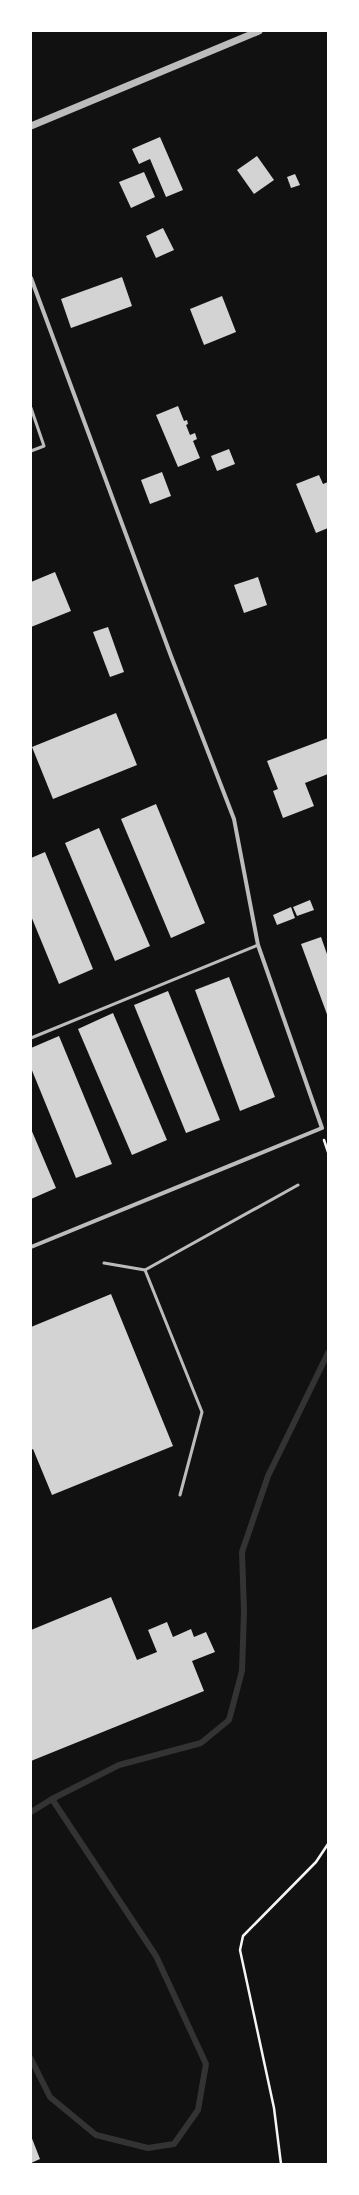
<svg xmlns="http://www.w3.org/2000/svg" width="359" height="2195" font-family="Helvetica,sans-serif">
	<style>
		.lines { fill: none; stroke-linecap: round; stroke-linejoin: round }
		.stream { stroke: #333; stroke-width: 6 }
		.building { fill: #d3d3d3 }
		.path { stroke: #f5f5f5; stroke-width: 2.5 }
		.service { stroke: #bcbcbc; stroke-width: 3 }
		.minor { stroke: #bcbcbc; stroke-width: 4 }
		.tertiary { stroke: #bcbcbc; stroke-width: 7 }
	</style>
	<rect width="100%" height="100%" fill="#111"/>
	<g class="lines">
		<g class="stream">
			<polyline points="31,1812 52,1799 119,1765 201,1743 229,1720 242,1671 244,1611 242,1552 268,1476 328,1353"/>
			<polyline points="31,2059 50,2097 96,2135 148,2148 174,2144 198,2110 206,2064 156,1956 52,1799"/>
		</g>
	</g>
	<g class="building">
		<polygon points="160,137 183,190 166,197 150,159 139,164 132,149"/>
		<polygon points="257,156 274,180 254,194 237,170"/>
		<polygon points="144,172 155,197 131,208 119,182"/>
		<polygon points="295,174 300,185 291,188 287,177"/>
		<polygon points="163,228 174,250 156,258 146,236"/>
		<polygon points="122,277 132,306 71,328 61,299"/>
		<polygon points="222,296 236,332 204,345 190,309"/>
		<polygon points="178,406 184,421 187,420 188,424 186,425 190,435 195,433 197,439 193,441 200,458 178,467 156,415"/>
		<polygon points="229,449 235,464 217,471 211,456"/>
		<polygon points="162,472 171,496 150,504 141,480"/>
		<polygon points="319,475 323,484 328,482 328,528 316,533 296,484"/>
		<polygon points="55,572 71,611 31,627 31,582"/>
		<polygon points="258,577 267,605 244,613 234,585"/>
		<polygon points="108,627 124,672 110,677 93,632"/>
		<polygon points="116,713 137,765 53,799 32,747"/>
		<polygon points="328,738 328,774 305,783 314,806 283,818 273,791 278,789 267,761"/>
		<polygon points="156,804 205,923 171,938 121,819"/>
		<polygon points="99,828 150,946 115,961 65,843"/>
		<polygon points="45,852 93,969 59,984 31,916 31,858"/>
		<polygon points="310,900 314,910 297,916 293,907"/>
		<polygon points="291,907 295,918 277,925 273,915"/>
		<polygon points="321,937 328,957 328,1017 301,944"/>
		<polygon points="229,977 275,1097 240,1111 195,990"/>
		<polygon points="168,991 220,1120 186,1133 134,1005"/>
		<polygon points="113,1013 167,1140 132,1155 78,1029"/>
		<polygon points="59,1036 112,1164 76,1178 31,1068 31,1048"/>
		<polygon points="31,1129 56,1188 31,1199"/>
		<polygon points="111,1294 173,1446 52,1495 33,1449 31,1450 31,1327"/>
		<polygon points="111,1597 137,1660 157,1652 148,1630 167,1622 173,1637 191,1629 194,1637 206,1632 215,1652 192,1661 204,1691 31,1761 31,1630"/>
		<polygon points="31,2136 40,2159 31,2163"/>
	</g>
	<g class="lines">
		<g class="path">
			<polyline points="324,1140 328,1152"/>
			<polyline points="281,2164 274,2108 240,1950 243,1936 316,1862 328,1844"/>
		</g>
		<g class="service">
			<polyline points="31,408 44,446 31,451"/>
			<polyline points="31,1038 258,945"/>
			<polyline points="104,1263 145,1270 202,1412 180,1495"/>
			<polyline points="145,1270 298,1185"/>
		</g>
		<polyline class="minor" points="31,278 171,656 234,819 258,945 322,1128 31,1247"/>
		<polyline class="tertiary" points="31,126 259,31"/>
	</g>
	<rect width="359" height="2195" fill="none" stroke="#ffffff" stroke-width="64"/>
</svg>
